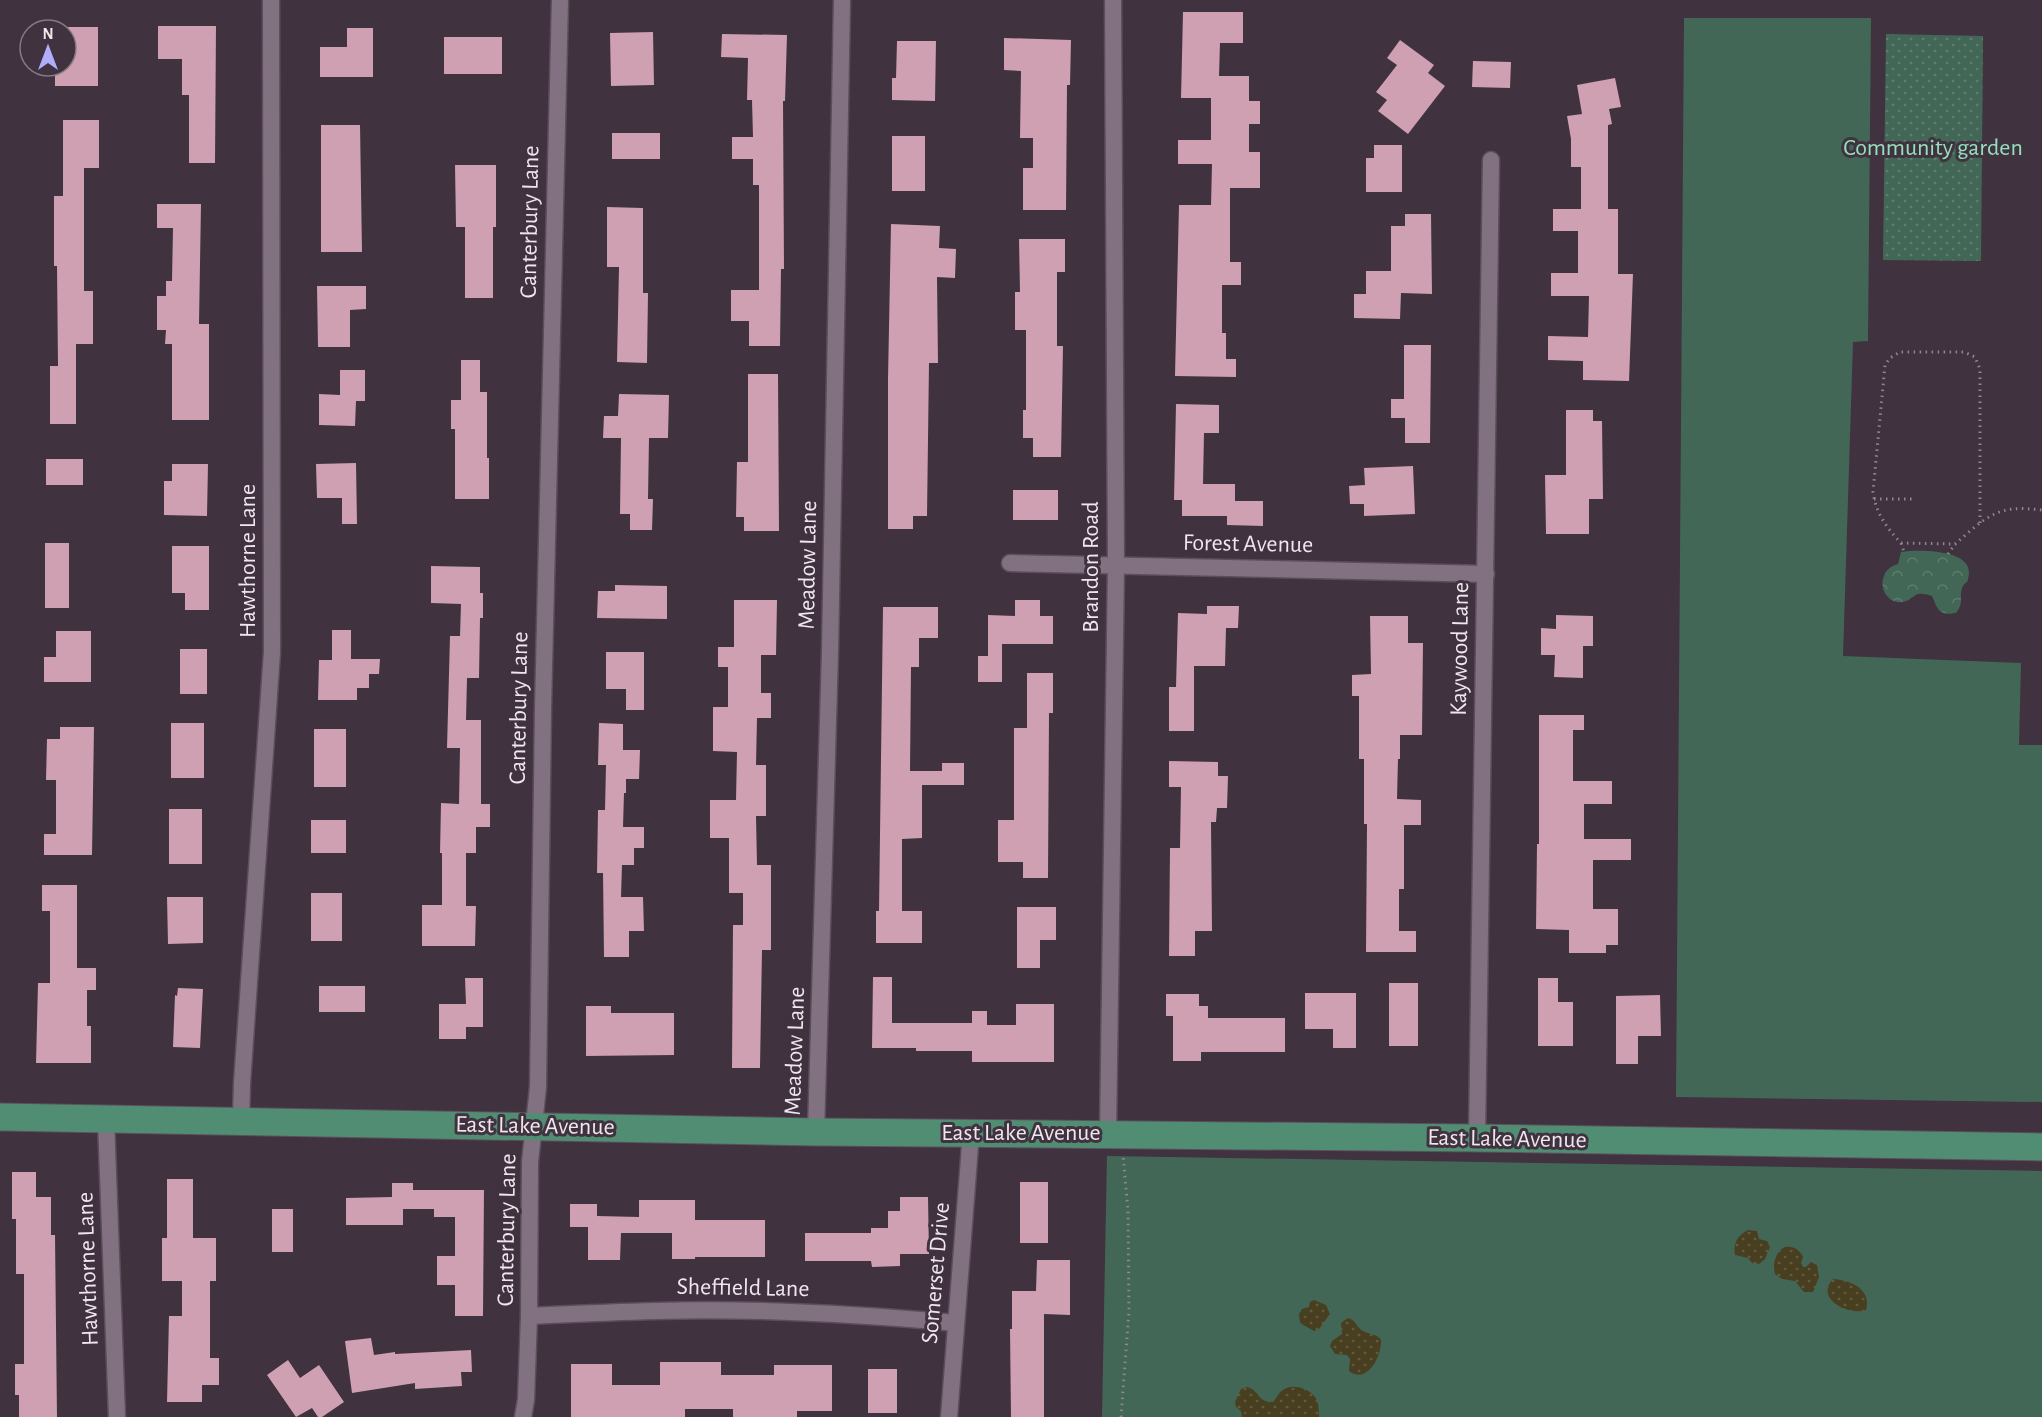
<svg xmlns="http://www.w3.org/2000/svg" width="2042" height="1417" font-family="'Alegreya Sans',sans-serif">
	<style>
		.grass { fill: #436756 }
		.sand { fill: url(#sand-dots) }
		.park { fill: url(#park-crowns) }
		.garden { fill: url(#garden-dots) }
		.building { fill: #cea0b2 }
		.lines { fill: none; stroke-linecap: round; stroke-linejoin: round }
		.minor-casing { stroke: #5b4f5a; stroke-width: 19 }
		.primary-casing { stroke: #5b4f5a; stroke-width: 29 }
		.path { stroke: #928791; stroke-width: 3; stroke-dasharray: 1.5 4.5; stroke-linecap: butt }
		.minor { stroke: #827281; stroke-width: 16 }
		.primary { stroke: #518d73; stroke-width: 27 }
		.labels { text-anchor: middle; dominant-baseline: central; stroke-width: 6; stroke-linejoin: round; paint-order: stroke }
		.park-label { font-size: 24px; fill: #95e0bc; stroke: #40323f }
		.street-label { font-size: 24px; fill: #efe6ee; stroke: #40323f }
	</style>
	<defs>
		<pattern id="sand-dots" width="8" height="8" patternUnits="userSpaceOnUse" patternTransform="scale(1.5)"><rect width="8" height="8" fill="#473f1f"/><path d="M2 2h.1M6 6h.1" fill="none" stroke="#625b40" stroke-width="1.8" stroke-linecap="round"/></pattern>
		<pattern id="park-crowns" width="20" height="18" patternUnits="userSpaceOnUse" patternTransform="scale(1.5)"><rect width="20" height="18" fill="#436756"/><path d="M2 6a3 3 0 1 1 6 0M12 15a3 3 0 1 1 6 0" fill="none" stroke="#5e7d6f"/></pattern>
		<pattern id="garden-dots" width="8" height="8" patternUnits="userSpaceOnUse" patternTransform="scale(1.5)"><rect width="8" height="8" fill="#436756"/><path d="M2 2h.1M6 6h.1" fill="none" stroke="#5e7d6f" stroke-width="1.8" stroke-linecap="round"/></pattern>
	</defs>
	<rect width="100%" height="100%" fill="#40323f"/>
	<g class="grass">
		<polygon points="1684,18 1871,18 1868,341 1853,342 1843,656 2021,663 2019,745 2042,745 2042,1102 1676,1097"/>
		<polygon points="1107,1156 2042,1171 2042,1417 1102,1417"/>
	</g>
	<g class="sand">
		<path d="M1748,1230L1757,1231L1759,1239L1767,1241L1770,1247L1765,1259L1759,1264L1752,1263L1748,1258L1735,1255C1733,1243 1737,1236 1748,1230Z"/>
		<path d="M1785,1247C1794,1246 1800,1250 1803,1257L1801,1263L1803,1267H1806L1811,1262L1817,1265L1819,1277L1813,1292H1804L1795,1281L1782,1279L1775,1274C1772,1264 1776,1251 1785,1247Z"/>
		<path d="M1833,1279C1850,1280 1872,1289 1866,1310C1849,1316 1814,1299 1833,1279Z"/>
		<polygon points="1314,1300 1326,1305 1330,1314 1319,1329 1314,1331 1300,1323 1299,1314 1302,1309 1309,1307 1310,1302"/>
		<path d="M1348,1318C1356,1320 1356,1327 1363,1331C1370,1335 1376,1333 1381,1340C1382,1356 1367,1385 1349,1371L1350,1359L1347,1355L1335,1354L1330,1346L1332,1341L1342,1334L1341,1323Z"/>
		<path d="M1247,1387C1261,1391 1256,1402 1273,1402C1277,1398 1278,1393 1283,1390C1292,1383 1309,1388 1315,1397C1319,1403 1319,1410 1319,1417H1242L1241,1411L1236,1407L1235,1402L1241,1389Z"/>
	</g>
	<path class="park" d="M1909,551C1925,550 1977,550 1968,579C1967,584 1965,582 1963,586C1958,596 1965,602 1956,613C1939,616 1938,610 1932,596C1928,595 1923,593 1918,594C1914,595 1910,600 1906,601C1890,607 1878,589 1884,576C1886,569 1892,566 1898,564L1901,552Z"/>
	<polygon class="garden" points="1886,34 1983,36 1981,261 1883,260"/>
	<g class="building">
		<polygon points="1183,12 1243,12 1243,43 1220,43 1219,76 1249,76 1249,101 1260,101 1260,124 1249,124 1249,152 1260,152 1260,188 1230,188 1230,262 1241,262 1241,285 1222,285 1222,333 1226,333 1226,359 1236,359 1236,377 1175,376 1179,205 1211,205 1212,164 1178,164 1178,140 1211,140 1211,98 1181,98"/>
		<polygon points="158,26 216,26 215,163 189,163 189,95 182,95 182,59 158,59"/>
		<polygon points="66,27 98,27 98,86 55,86 55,66 66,66"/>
		<polygon points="347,28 373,28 373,77 320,77 320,47 347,47"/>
		<polygon points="653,32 654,85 611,86 610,33"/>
		<polygon points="722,34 787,35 785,101 783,101 784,269 781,269 780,346 749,346 749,321 731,321 731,290 759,290 759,185 753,185 753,159 732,159 732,137 753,137 752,100 747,100 748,58 721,57"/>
		<rect x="444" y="37" width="58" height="37"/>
		<polygon points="1004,38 1071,40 1070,85 1067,85 1066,210 1023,210 1023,168 1033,168 1033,138 1020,138 1021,71 1004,70"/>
		<polygon points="1400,40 1434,65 1428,73 1445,86 1408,134 1378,111 1387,100 1376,92 1397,65 1387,58"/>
		<polygon points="897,41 936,41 935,101 892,100 892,78 896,78"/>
		<polygon points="1473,61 1511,62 1510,88 1472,87"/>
		<polygon points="1615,78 1621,107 1609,109 1612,124 1608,125 1608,209 1618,209 1618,274 1633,274 1629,381 1583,380 1583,361 1548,360 1548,336 1588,337 1589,296 1551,296 1551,273 1578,273 1578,231 1553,231 1553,209 1581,209 1581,167 1571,167 1571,139 1567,116 1582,114 1577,85"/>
		<polygon points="63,120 99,120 99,168 84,168 84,291 93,291 93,344 76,344 76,424 50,424 50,366 58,366 57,266 54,266 54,196 63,196"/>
		<polygon points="321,125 360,125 362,252 321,252"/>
		<rect x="612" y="133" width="48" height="26"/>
		<rect x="892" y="136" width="33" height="55"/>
		<polygon points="1374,145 1402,145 1402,192 1366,192 1366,158 1374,158"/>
		<polygon points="455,165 496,165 496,227 493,227 493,298 465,298 465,227 456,227"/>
		<polygon points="157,204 201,204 199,324 209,324 209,420 172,420 172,344 165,344 166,330 157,330 157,296 166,296 166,281 172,281 173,228 157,228"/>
		<polygon points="607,207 643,208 643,293 648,293 647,363 617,362 619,267 607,267"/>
		<polygon points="1405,214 1431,214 1432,294 1401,293 1400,319 1354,318 1354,294 1366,294 1366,271 1391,271 1391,226 1405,226"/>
		<polygon points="891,224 940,226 939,248 956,249 955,278 937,277 938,363 929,363 927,516 913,516 913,529 888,529 888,379"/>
		<polygon points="1019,239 1065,239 1065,272 1057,272 1057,346 1063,346 1061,457 1033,457 1033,438 1023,438 1023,410 1026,410 1026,330 1015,330 1015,292 1020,292"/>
		<polygon points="317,286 366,286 366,309 350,310 350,347 318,347"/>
		<polygon points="1404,345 1431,345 1430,443 1405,443 1405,418 1391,418 1391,399 1404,399"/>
		<polygon points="461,360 480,360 480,392 487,392 487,458 489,458 489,499 455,499 455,429 451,429 451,400 461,400"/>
		<polygon points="340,370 365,370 365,401 356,401 355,426 319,425 319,394 340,395"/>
		<polygon points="748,374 778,374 779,531 744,531 744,517 736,517 737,462 748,462"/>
		<polygon points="619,394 669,395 668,438 649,438 648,499 653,499 652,530 630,530 630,514 620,514 621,438 603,438 604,416 618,416"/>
		<polygon points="1176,404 1219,405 1219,433 1204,433 1203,484 1235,484 1235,501 1263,501 1263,526 1227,525 1227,516 1182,516 1182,500 1174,500"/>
		<polygon points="1566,410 1593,410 1593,421 1602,421 1603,499 1589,499 1589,534 1546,534 1545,475 1566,475"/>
		<rect x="46" y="459" width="37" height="26"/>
		<polygon points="356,463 357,524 342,524 342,498 317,498 316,464"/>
		<polygon points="172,464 208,464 207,516 164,515 164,481 172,481"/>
		<polygon points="1413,466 1415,514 1364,516 1364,504 1350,504 1349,486 1365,485 1364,468"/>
		<rect x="1013" y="490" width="45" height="30"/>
		<rect x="45" y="543" width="24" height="65"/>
		<polygon points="172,546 209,546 209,610 185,610 185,593 172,593"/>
		<polygon points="431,566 480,567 480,593 483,593 483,618 480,618 479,678 467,678 466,720 481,720 481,804 490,804 490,827 476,827 476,853 466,853 466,906 476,906 475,946 422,946 422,905 442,905 442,853 440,853 441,803 459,804 460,748 447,748 450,636 460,636 461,604 431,603"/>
		<polygon points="615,585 667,586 667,619 597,618 598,591 615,591"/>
		<polygon points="734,600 777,600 776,655 761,655 761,693 771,693 771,718 757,718 756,765 766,765 766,816 756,816 757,865 771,865 771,950 762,950 760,1068 732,1068 733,925 743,925 743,893 729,893 729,838 710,838 710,800 736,800 737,752 713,751 713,707 728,707 728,667 718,667 718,647 734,647"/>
		<polygon points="1015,600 1040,600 1040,616 1053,616 1053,644 1002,644 1002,682 978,682 978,656 988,656 988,615 1015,616"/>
		<polygon points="1207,606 1239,606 1238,628 1226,628 1225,666 1194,666 1194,731 1169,731 1169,687 1176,687 1178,613 1207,614"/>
		<polygon points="883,607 938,607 938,638 919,638 919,667 911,667 910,771 942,771 942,763 964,763 964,785 922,785 922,838 902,839 902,911 922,911 922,943 876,943 876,911 879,911"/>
		<polygon points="1556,615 1593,616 1593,646 1583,646 1583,678 1554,677 1555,655 1541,655 1541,628 1556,629"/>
		<polygon points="1370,616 1408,616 1408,643 1423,643 1422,735 1400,735 1400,759 1398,759 1397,799 1421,800 1421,825 1404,825 1404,889 1399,889 1399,931 1416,931 1416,952 1366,952 1367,824 1364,824 1364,759 1359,759 1359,696 1352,696 1352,675 1371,674"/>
		<polygon points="332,630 351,630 351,659 380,659 379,674 369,674 369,688 357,688 357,700 318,700 319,660 332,660"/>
		<polygon points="56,631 91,631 91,682 44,682 44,657 56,657"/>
		<rect x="180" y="649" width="27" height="45"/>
		<polygon points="606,652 644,652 644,710 626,710 626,689 606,689"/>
		<polygon points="1027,673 1053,673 1053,713 1049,713 1048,878 1023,878 1023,862 998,862 998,820 1014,820 1014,728 1027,728"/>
		<polygon points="1539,715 1584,715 1584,730 1573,730 1573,781 1612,781 1612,804 1584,804 1584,839 1631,839 1631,860 1593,860 1593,909 1618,909 1618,945 1606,945 1606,953 1569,953 1569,930 1536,929 1537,844 1539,844"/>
		<rect x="171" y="723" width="33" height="55"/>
		<polygon points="599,723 623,724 623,750 640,750 639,779 626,779 626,793 624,793 623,827 644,827 644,848 634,848 634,865 622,865 621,897 643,897 644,931 629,931 629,957 604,957 603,873 597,873 598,810 605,810 606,765 598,765"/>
		<polygon points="60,727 94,727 92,855 44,855 44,834 56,834 56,780 46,780 47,739 60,739"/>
		<rect x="314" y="729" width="32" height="58"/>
		<polygon points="1169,761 1218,762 1218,776 1228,776 1227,808 1217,808 1216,822 1211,822 1212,931 1195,931 1195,956 1169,956 1170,848 1180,848 1181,787 1169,787"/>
		<rect x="169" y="809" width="33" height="55"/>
		<rect x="311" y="820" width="35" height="33"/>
		<polygon points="42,885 77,885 77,968 96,968 96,990 87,990 87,1026 91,1026 91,1063 36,1063 38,983 50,983 50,911 42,911"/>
		<rect x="311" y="893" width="31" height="48"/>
		<polygon points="167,897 203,897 203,943 168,944"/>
		<polygon points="1017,907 1056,907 1056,940 1040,940 1040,968 1017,968"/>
		<polygon points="873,977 892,977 892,1023 972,1023 972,1011 987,1011 987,1025 1016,1025 1016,1004 1054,1004 1054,1062 972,1062 972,1051 916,1051 916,1048 872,1048"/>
		<polygon points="465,978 483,978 483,1027 466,1027 466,1039 439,1039 439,1004 466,1004"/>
		<polygon points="1538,978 1558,978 1558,1002 1573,1002 1573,1046 1538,1046"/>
		<rect x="1389" y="983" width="29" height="63"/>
		<rect x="319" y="986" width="46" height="26"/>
		<polygon points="178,988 203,989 200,1048 173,1047 175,995 177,996"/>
		<polygon points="1305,993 1356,993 1356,1048 1333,1048 1333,1029 1305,1029"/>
		<polygon points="1166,994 1199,994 1199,1006 1208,1006 1208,1018 1285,1018 1285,1052 1201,1052 1201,1061 1173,1061 1173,1016 1166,1016"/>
		<polygon points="1660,995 1661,1036 1638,1036 1638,1064 1616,1064 1616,996"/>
		<polygon points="586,1006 611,1006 611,1013 674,1013 674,1055 586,1056"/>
		<polygon points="12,1172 36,1172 36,1197 51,1197 51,1235 55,1235 57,1417 19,1417 19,1395 15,1395 15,1364 24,1364 24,1274 16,1274 16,1219 12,1219"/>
		<polygon points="167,1179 193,1179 193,1238 216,1238 216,1281 210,1281 210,1358 219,1358 219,1385 202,1385 202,1402 167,1402 169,1316 182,1316 182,1281 162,1281 162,1238 167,1238"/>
		<rect x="1020" y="1182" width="28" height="61"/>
		<polygon points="392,1183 413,1183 413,1190 484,1190 483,1316 455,1316 455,1285 437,1285 437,1256 455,1256 455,1217 434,1217 434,1209 403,1209 403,1225 346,1225 346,1198 392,1197"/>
		<polygon points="900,1197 928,1197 929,1254 900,1254 900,1266 872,1267 871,1261 805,1261 805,1233 871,1233 871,1228 888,1228 888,1211 900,1211"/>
		<polygon points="639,1200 695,1200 695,1220 765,1220 765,1257 695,1257 695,1259 672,1259 672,1233 621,1233 620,1260 588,1260 588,1227 570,1227 570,1204 597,1204 597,1216 639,1217"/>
		<rect x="272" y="1209" width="21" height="43"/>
		<polygon points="1037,1260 1070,1260 1070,1315 1044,1314 1044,1417 1011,1417 1010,1329 1012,1329 1012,1291 1036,1291"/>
		<polygon points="371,1338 374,1355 395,1352 395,1354 471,1350 472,1372 461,1372 462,1386 415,1389 415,1383 352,1393 345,1341"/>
		<polygon points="288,1360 300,1378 319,1365 344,1402 322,1417 318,1417 312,1408 296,1417 267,1375"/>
		<polygon points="660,1362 721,1362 721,1375 774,1375 774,1365 832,1365 832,1411 797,1411 797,1417 733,1417 733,1409 685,1409 685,1417 571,1417 571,1364 612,1364 612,1385 660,1385"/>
		<rect x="868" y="1369" width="29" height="44"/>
	</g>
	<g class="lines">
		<defs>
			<g id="minor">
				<polyline points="1010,563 1486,574"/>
				<polyline points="106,1120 117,1417"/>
				<polyline points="241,1120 242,1083 272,652 271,0"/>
				<polyline points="816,1132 830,652 842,0"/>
				<polyline points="1108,1134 1116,565 1113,0"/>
				<polyline points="1477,1138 1491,160"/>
				<path d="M529,1316C572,1314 614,1312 656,1311C756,1308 857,1314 956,1323"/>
				<polyline points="523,1417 526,1400 529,1316 530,1162 538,1087 543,708 560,0"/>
				<polyline points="949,1417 971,1133"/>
			</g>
			<polyline id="primary" points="0,1117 816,1132 1477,1138 2042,1147"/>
		</defs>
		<use href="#minor" class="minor-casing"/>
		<use href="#primary" class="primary-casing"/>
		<g class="path">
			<polyline points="1874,499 1913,499"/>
			<path d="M1980,523V369L1975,357L1964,352H1900L1890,358L1885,365L1873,492C1876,514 1887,528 1901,543L1955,544C1972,530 1989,511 2013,509C2022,508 2032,509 2042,510"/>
			<polyline points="1901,543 1904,552"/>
			<polyline points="1948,554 1955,544"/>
			<polyline points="1121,1417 1129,1311 1128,1211 1123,1155"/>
		</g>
		<use href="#minor" class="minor"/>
		<use href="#primary" class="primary"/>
	</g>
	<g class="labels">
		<g class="park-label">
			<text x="1933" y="148">Community garden</text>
		</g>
		<g class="street-label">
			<text transform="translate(530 222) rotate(-89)">Canterbury Lane</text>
			<text transform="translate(1248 544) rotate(1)">Forest Avenue</text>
			<text transform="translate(248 561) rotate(-90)">Hawthorne Lane</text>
			<text transform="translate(808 565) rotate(-89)">Meadow Lane</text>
			<text transform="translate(1091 567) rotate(-90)">Brandon Road</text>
			<text transform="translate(1460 649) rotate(-89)">Kaywood Lane</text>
			<text transform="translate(519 708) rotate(-89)">Canterbury Lane</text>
			<text transform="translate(795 1051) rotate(-88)">Meadow Lane</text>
			<text transform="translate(535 1126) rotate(1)">East Lake Avenue</text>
			<text x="1021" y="1133">East Lake Avenue</text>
			<text transform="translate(1507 1139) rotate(1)">East Lake Avenue</text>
			<text transform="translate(507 1230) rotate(-89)">Canterbury Lane</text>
			<text transform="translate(88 1269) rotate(-92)">Hawthorne Lane</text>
			<text transform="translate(936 1273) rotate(-85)">Somerset Drive</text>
			<text transform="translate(743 1288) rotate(1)">Sheffield Lane</text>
		</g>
	</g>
	<g transform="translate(48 48)"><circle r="28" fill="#40323f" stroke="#867a85" stroke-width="1.5"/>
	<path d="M0-4.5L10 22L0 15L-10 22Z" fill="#b0aefa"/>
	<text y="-9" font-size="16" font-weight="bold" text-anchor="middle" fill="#efe6ee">N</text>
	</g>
</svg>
